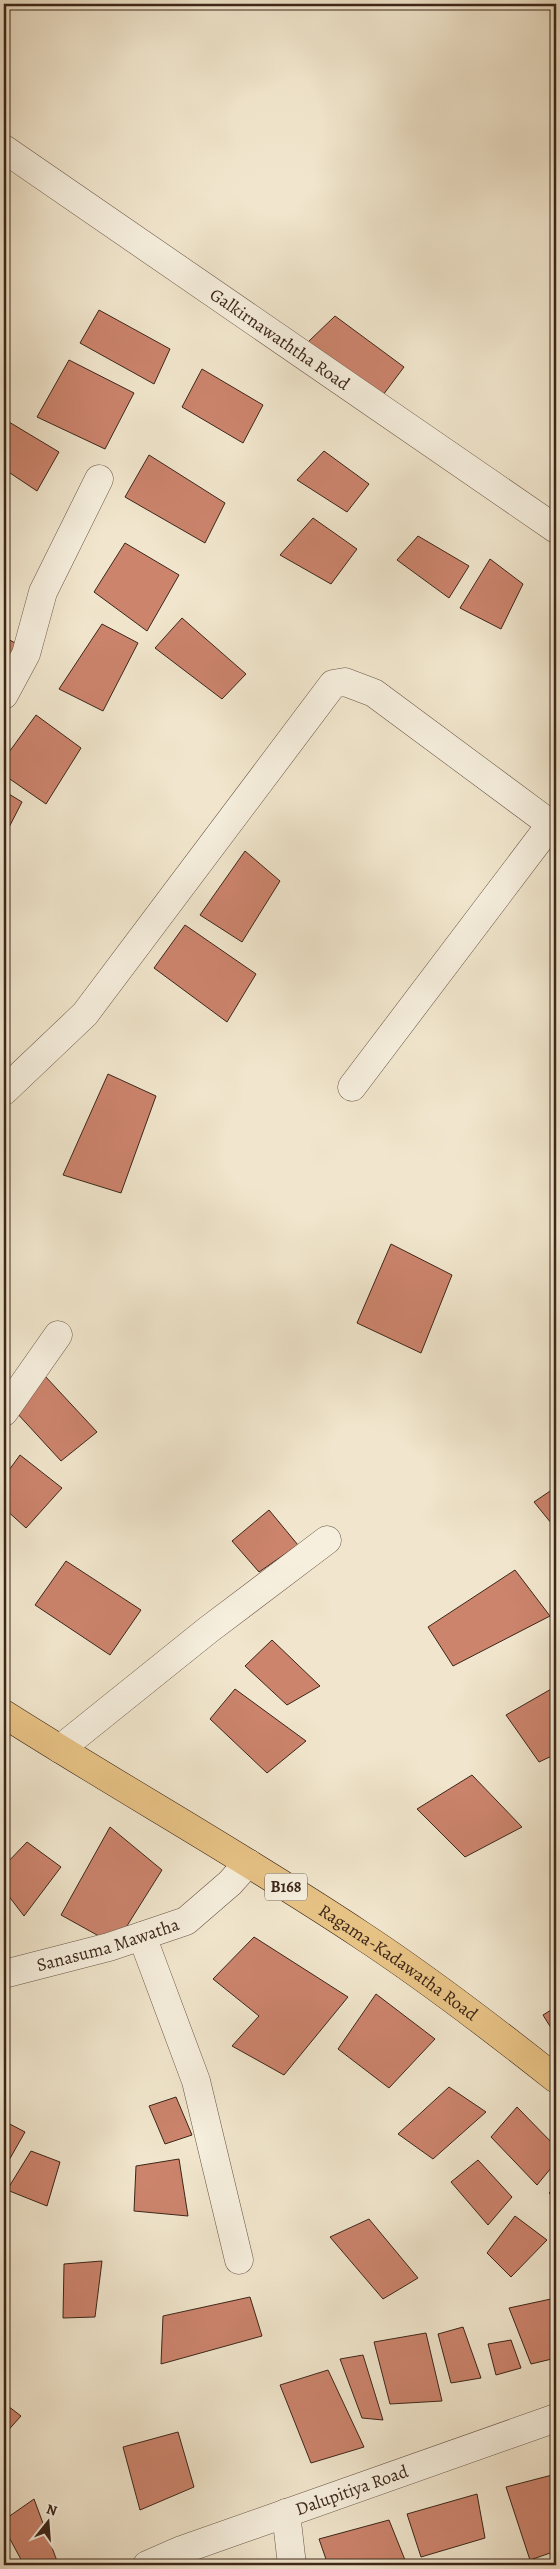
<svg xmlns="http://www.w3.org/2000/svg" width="560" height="2569" font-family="Alegreya,serif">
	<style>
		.building { fill: #cc846d; stroke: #3c2619 }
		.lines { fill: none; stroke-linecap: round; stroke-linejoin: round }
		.minor-casing { stroke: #695646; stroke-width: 29 }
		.major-casing { stroke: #3c2619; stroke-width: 29 }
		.minor { stroke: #f6efde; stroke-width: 28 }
		.major { stroke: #e8c386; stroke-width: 28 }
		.labels { text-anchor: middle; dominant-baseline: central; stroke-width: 5; stroke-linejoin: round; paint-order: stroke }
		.shield { fill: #f6efde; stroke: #746254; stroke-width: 1 }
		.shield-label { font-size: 16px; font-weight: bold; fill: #3c2619 }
		.street-label { font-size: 18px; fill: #3c2619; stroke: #f6efde }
	</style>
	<rect width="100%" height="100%" fill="#f1e6cd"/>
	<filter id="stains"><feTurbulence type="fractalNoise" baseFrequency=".004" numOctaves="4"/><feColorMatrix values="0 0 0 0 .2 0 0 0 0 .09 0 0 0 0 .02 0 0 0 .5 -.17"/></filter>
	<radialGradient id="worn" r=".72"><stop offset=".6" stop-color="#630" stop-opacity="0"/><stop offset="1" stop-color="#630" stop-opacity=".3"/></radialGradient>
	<g class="building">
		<polygon points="99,310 170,349 154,384 80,343"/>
		<polygon points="335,316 404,367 383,395 308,342"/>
		<polygon points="69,360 134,393 105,449 37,417"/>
		<polygon points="202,369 263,405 243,443 182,407"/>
		<polygon points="4,419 59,452 37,491 4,469"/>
		<polygon points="324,451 369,484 347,512 297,480"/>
		<polygon points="149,455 225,503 205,543 125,497"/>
		<polygon points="313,518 357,549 331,584 280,555"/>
		<polygon points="418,536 469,566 449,598 397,560"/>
		<polygon points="125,543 179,575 147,631 94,592"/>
		<polygon points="490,559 523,584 501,629 460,608"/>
		<polygon points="182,618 246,674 222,699 155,648"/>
		<polygon points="102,624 138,643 103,711 59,689"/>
		<polygon points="4,637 17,644 4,665"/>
		<polygon points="36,715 81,748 46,804 4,775 4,759"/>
		<polygon points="4,791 22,802 4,837"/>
		<polygon points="245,851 280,881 242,942 200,915"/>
		<polygon points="185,925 256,974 227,1022 154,968"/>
		<polygon points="108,1074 156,1096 121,1193 63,1175"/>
		<polygon points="391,1244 452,1275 421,1353 357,1323"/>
		<polygon points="45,1376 97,1432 61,1461 15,1411"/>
		<polygon points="20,1455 62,1488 26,1528 4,1508 4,1477"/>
		<polygon points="556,1487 556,1529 534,1502"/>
		<polygon points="269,1510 298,1545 259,1572 232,1541"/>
		<polygon points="66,1561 141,1610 110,1655 35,1605"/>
		<polygon points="515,1570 550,1616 453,1666 428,1627"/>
		<polygon points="272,1640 320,1686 287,1705 245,1666"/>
		<polygon points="553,1688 556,1693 556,1754 539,1762 506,1715"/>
		<polygon points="235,1689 306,1741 267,1773 210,1719"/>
		<polygon points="472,1775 522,1827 465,1857 417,1809"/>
		<polygon points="110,1827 162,1870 115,1945 61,1915"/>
		<polygon points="27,1842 61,1867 24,1916 4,1890 4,1866"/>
		<polygon points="254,1937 348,1997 284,2075 232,2046 259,2016 213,1979"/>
		<polygon points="376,1994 435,2039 389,2088 338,2049"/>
		<polygon points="556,2007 556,2036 543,2015"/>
		<polygon points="449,2087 486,2112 433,2159 398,2134"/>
		<polygon points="176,2097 192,2135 165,2144 149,2106"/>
		<polygon points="517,2107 556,2147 556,2162 537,2185 491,2137"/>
		<polygon points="4,2121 25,2132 4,2169"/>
		<polygon points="31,2151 60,2162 47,2206 7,2190"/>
		<polygon points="179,2159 188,2216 134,2211 136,2166"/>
		<polygon points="478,2160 512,2197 488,2225 451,2182"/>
		<polygon points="556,2187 556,2200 549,2193"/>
		<polygon points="515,2216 547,2240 511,2277 487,2253"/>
		<polygon points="369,2219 418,2278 383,2299 330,2237"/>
		<polygon points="102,2261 95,2317 63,2318 64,2264"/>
		<polygon points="250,2297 262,2336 161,2364 163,2316"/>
		<polygon points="551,2299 556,2315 556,2358 531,2364 509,2308"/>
		<polygon points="463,2327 481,2378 451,2383 438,2334"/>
		<polygon points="426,2333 442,2401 390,2404 374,2342"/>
		<polygon points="511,2340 521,2368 496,2375 488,2344"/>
		<polygon points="363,2355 383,2420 362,2418 340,2359"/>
		<polygon points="328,2370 364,2447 311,2463 280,2385"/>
		<polygon points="4,2403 21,2416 4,2435"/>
		<polygon points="178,2432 194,2487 140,2510 123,2447"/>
		<polygon points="556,2474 556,2551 530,2560 506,2487"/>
		<polygon points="477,2494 485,2538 421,2557 407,2514"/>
		<polygon points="34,2499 57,2561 47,2565 24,2565 4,2528 4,2520"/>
		<polygon points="389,2520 407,2565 328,2565 319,2539"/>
	</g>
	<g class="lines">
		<defs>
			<g id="minor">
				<path id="s1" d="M4,149L556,529"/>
				<polyline points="4,695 26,654 43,592 99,479"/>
				<polyline points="352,1087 551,824"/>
				<polyline points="4,1091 85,1014 333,684 345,682 374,693 556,828"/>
				<polyline points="4,1412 58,1335"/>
				<polyline points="60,1749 208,1630 327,1540"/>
				<polyline points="142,1936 196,2081 239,2260"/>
				<path id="s2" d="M4,1974L109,1947L186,1921L230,1883L248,1863"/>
				<polyline points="286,2513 292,2565"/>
				<path id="s3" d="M147,2565L179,2551L556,2418"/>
			</g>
			<g id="major">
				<path id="s4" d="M4,1714C122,1789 244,1857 361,1935C428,1979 493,2029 556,2079"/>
			</g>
		</defs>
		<use href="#minor" class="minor-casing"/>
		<use href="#major" class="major-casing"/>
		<use href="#minor" class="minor"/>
		<use href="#major" class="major"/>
	</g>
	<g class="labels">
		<rect class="shield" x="265" y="1873.5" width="42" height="27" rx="4"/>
		<g class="shield-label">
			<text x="286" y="1887">B168</text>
		</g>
		<g class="street-label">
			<text stroke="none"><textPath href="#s1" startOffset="335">Galkirnawaththa Road</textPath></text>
			<text stroke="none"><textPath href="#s2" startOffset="108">Sanasuma Mawatha</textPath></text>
			<text stroke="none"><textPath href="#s4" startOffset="466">Ragama-Kadawatha Road</textPath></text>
			<text stroke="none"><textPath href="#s3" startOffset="218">Dalupitiya Road</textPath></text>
		</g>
	</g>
	<rect width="560" height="2569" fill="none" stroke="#f1e6cd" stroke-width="20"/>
	<rect x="5" y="5" width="550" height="2559" fill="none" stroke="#3c2619" stroke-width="2.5"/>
	<rect x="10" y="10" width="540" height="2549" fill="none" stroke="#3c2619"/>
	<g transform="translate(48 2522) rotate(17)" stroke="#f6efde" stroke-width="4" paint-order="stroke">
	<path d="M0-4L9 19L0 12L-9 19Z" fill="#3c2619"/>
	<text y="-8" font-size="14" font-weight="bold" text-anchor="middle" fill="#3c2619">N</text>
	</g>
	<rect width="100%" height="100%" filter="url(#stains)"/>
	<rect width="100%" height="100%" fill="url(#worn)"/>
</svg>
